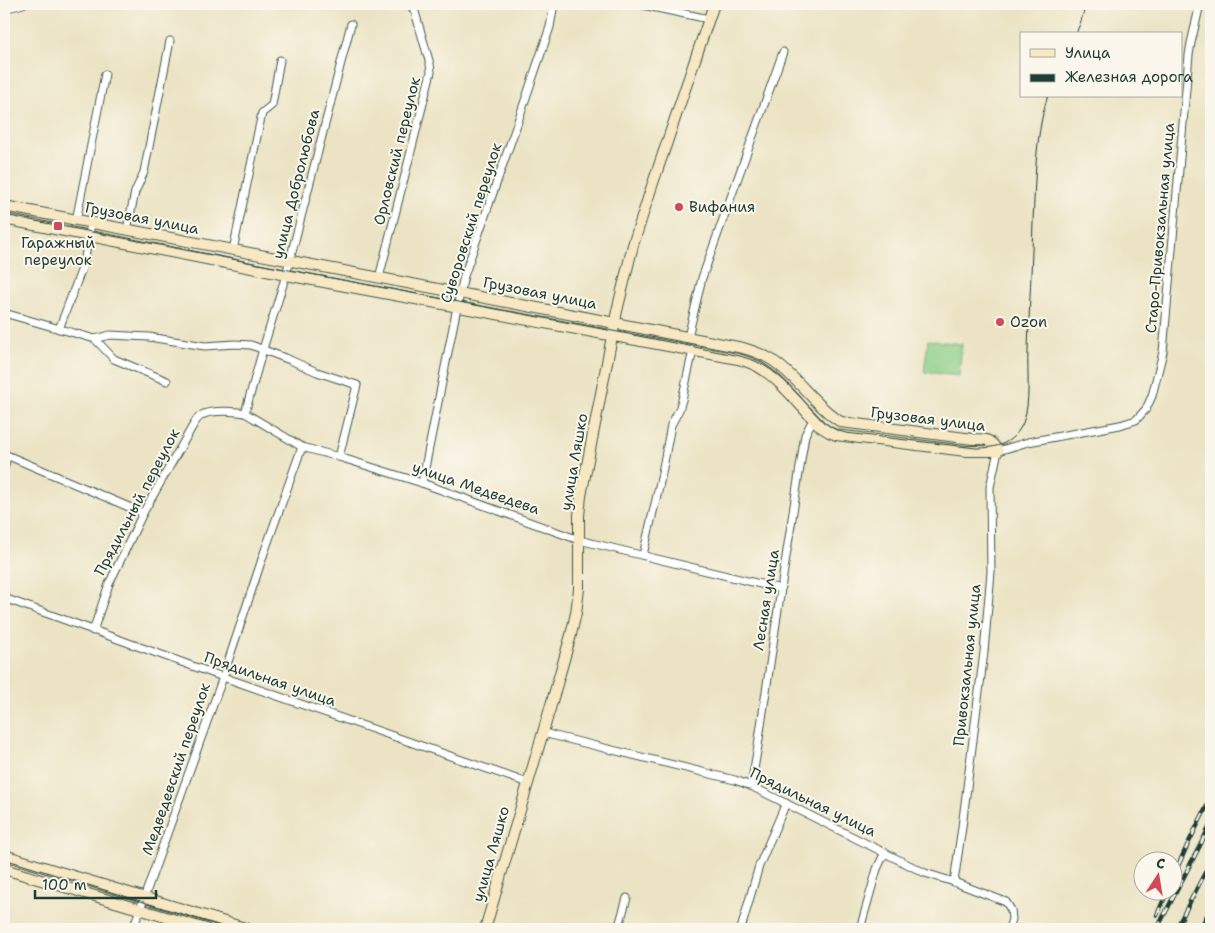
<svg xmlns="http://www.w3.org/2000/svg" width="1215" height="933" font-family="'Shantell Sans',sans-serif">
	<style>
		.green { fill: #8cce87; stroke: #56865e }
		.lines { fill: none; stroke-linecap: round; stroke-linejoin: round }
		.street-casing { stroke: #3e5649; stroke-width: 9 }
		.secondary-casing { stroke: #3e5649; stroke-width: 12 }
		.street { stroke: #fff; stroke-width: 7 }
		.secondary { stroke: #f7e8c3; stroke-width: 10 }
		.tram { stroke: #1f3d34; stroke-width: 1 }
		.rail-casing { stroke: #1f3d34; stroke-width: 4.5 }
		.rail { stroke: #fbf7ec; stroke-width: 2.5; stroke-dasharray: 8; stroke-linecap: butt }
		.poi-dot { fill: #d1495b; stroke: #fbf7ec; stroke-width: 2 }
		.labels { text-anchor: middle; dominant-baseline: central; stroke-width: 4; stroke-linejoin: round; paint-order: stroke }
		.street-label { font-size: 15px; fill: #1f3d34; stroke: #fbf7ec }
		.poi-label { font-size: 15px; fill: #1f3d34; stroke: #fbf7ec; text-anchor: start }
	</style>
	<rect width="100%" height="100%" fill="#fbf7ec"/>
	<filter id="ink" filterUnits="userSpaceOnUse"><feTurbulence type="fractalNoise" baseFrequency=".02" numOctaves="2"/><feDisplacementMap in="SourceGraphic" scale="10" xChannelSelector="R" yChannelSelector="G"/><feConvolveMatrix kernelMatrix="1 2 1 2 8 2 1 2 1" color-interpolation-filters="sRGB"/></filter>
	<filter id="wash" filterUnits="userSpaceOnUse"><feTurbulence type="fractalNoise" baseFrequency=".0096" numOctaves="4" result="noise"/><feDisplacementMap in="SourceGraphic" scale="20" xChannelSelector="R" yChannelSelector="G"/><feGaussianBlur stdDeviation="1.12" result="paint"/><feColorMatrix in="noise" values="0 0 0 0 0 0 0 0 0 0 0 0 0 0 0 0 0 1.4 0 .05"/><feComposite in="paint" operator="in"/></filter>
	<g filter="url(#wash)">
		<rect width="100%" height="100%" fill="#ebe3c3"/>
		<polygon class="green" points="928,340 962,344 959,376 924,372"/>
	</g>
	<g filter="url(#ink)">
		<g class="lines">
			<defs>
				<g id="street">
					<polyline points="638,4 709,19"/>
					<polyline points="4,9 23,4"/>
					<polyline points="76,221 105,74"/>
					<polyline points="127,230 135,192 144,172 170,41"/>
					<polyline points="233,250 262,113 272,105 280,60"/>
					<polyline points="379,278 431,72 430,64 415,12 410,4"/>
					<polyline points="4,313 95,339 114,359 167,381"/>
					<polyline points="59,329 84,263 91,223"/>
					<polyline points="688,337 702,278 783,52"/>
					<polyline points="95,339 110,335 149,337 205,346 235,344 251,345 290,360 317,372 357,385 339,457"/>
					<polyline points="245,413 263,349 286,275 351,24"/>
					<polyline points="4,454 143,513"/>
					<polyline points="4,469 7,456"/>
					<polyline points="422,483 457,307 464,276 516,127 550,27 554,4"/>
					<polyline points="643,555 661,478 671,425 679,410 682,400 693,350"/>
					<polyline points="4,598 223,677 528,783"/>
					<path d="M93,631L109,584L143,513L195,422C197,419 200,416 204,414C214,410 235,411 245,413L302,447L339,457L422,483L579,540L781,589"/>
					<polyline points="543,733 735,780 751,786 925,873 954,882 1006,902 1011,910 1012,919 1009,929"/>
					<polyline points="751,786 758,746 781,589 805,435 810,425 814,420"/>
					<polyline points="954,882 962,827 984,652 991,572 990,487 998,451 1028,442 1120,425 1136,420 1146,409 1152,396 1163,352 1189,55 1191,43 1200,4"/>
					<polyline points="133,929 223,677 264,553 302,447"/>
					<polyline points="618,929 627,898"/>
					<polyline points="741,929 759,866 786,803"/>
					<polyline points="860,929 877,869 885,852"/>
				</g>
				<g id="secondary">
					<path d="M4,206L553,311L743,348C753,351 763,354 772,360C798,377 815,406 841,422L973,439C987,439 990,439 998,451"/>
					<path d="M4,219L286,275L738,359C745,361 751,363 757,366C782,380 800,407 821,427L829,432L836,435L966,451H998"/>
					<polyline points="4,855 248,929"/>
					<polyline points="4,869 206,929"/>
					<polyline points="485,929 549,712 571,635 576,613 579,589 579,516 581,496 617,311 633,245 651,189 714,4"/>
				</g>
			</defs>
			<use href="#street" class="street-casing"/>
			<use href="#secondary" class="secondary-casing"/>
			<use href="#street" class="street"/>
			<use href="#secondary" class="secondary"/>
			<g class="tram">
				<polyline points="1076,34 1081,21 1086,4"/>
				<path d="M4,215L284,269L613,331L740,356C745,358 751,359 755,361C777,370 793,390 809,406C822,419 828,429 846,433L976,448C997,448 1013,444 1023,423C1031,402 1027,373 1028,351C1029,307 1032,264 1033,221C1035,186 1035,152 1042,118C1044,111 1045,103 1048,96"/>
				<polyline points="4,859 231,929"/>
			</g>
			<defs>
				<g id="rail">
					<polyline points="1172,879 1187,846 1211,798"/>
					<polyline points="1157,915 1168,890"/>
					<polyline points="1157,929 1211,824"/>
					<polyline points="1176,929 1211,861"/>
					<polyline points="1200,929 1211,908"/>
				</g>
			</defs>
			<use href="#rail" class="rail-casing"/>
			<use href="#rail" class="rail"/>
		</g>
	</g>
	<g class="poi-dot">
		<circle cx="679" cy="207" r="5"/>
		<rect x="53" y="221" width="10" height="10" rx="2.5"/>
		<circle cx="1000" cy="322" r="5"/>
	</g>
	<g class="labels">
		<g class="street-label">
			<text transform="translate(397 151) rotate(-76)">Орловский переулок</text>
			<text transform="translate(296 184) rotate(-76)">улица Добролюбова</text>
			<text transform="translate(142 218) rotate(11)">Грузовая улица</text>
			<text transform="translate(471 223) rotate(-72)">Суворовский переулок</text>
			<text transform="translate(1160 228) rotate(-85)">Старо-Привокзальная улица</text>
			<text transform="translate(540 293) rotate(11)">Грузовая улица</text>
			<text transform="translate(928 419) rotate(7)">Грузовая улица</text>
			<text transform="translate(574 462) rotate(-80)">улица Ляшко</text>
			<text transform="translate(476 488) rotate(19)">улица Медведева</text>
			<text transform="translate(137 502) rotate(-62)">Прядильный переулок</text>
			<text transform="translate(766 600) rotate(-81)">Лесная улица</text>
			<text transform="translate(967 665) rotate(-84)">Привокзальная улица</text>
			<text transform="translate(270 679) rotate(19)">Прядильная улица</text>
			<text transform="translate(176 769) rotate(-71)">Медведевский переулок</text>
			<text transform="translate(813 802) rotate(26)">Прядильная улица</text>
			<text transform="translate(491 854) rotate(-74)">улица Ляшко</text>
		</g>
		<g class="poi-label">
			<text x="689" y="207">Вифания</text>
			<text x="58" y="243" text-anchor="middle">Гаражный<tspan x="58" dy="17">переулок</tspan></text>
			<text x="1010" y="322">Ozon</text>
		</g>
	</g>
	<rect width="1215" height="933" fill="none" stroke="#fbf7ec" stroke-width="20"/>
	<rect x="1020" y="32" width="162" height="65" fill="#fbf7ec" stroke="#a3ada2"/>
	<rect x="1030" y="49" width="25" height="8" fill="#f7e8c3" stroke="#a3ada2"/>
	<text x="1065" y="58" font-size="15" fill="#1f3d34">Улица</text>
	<rect x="1030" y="74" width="25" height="8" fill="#1f3d34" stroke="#a3ada2"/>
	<text x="1065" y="82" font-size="15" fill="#1f3d34">Железная дорога</text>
	<g transform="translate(1158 876) rotate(12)"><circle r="24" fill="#fbf7ec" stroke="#a3ada2"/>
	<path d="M0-4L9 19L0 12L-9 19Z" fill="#d1495b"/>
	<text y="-8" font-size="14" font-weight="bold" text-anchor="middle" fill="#1f3d34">С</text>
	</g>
	<path d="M35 890v8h121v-8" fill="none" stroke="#1f3d34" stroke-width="2.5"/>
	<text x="42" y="890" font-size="15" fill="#1f3d34" stroke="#fbf7ec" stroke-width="4" paint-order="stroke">100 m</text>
</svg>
